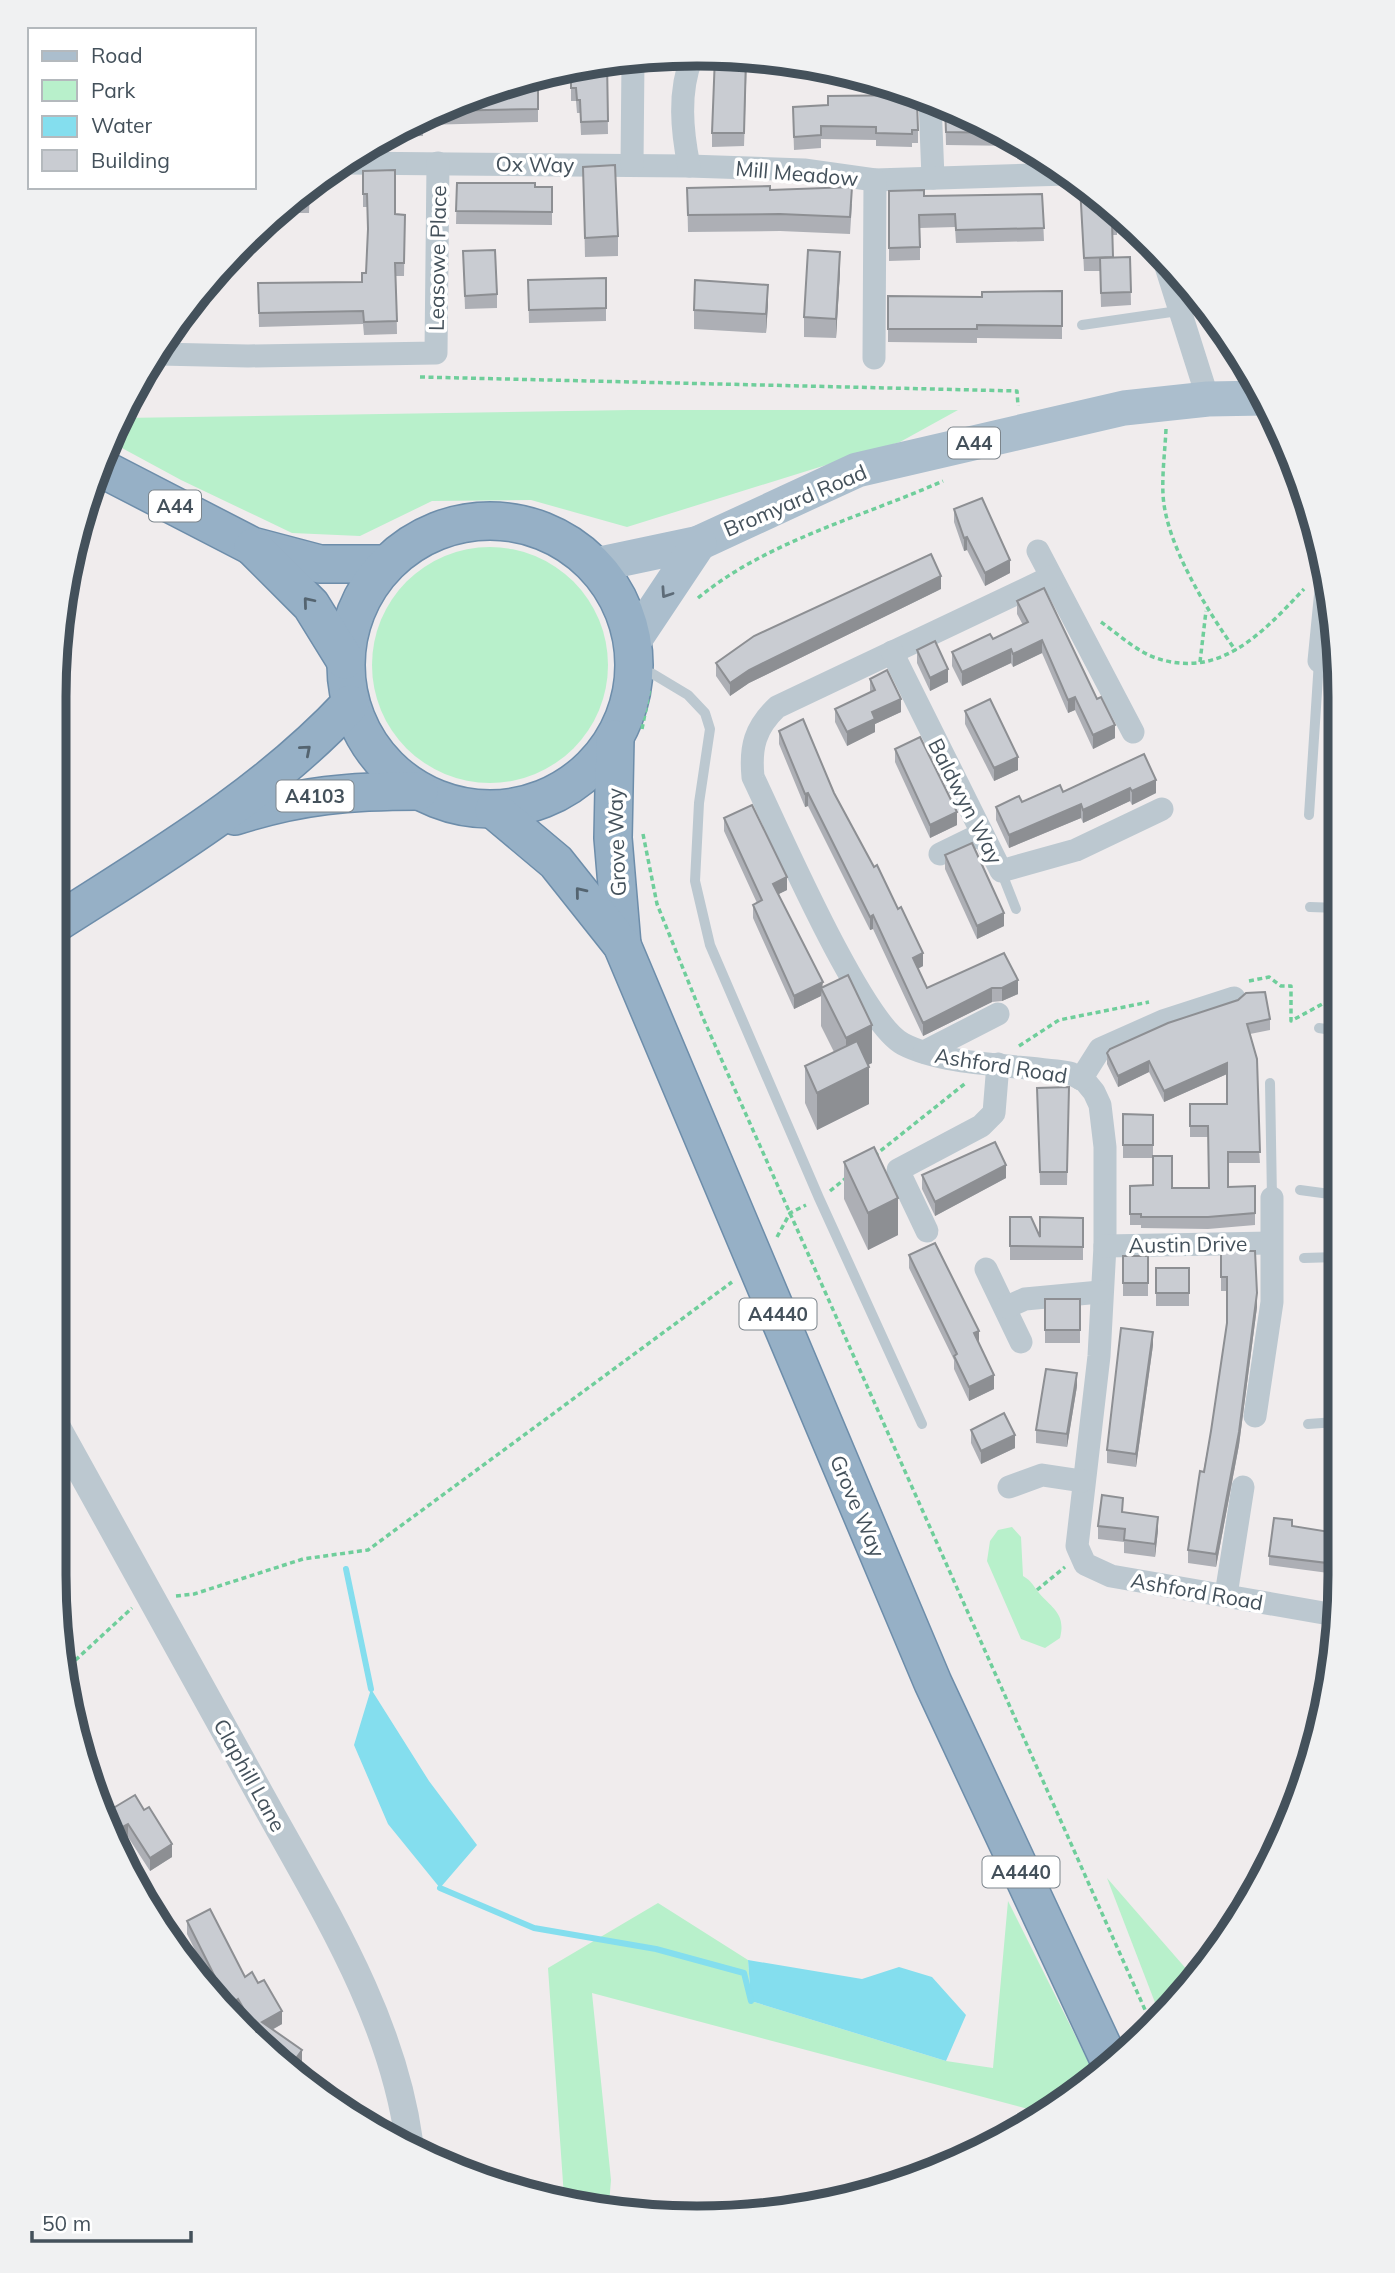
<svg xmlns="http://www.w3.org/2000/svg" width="1395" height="2273" font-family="Mulish,sans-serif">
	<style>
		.green { fill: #b8f0cb }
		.water { fill: #84deee }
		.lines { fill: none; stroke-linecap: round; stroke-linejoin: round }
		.stream { stroke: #84deee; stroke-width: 6 }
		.trunk-casing { stroke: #6d8daa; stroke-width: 40 }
		.path { stroke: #6fce9b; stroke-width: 3.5; stroke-dasharray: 5 3.5; stroke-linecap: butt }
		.service { stroke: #bcc8d0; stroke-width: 10 }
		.minor { stroke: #bcc8d0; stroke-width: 23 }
		.tertiary { stroke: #bcc8d0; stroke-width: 28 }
		.primary { stroke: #abbecd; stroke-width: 35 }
		.trunk { stroke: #96b0c6; stroke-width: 37 }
		.wall { fill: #adafb5 }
		.shaded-wall { fill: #8d8f93 }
		.building { fill: #c9ccd2; stroke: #8d8f93; stroke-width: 2 }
		.oneway { stroke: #5e6c78 }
		.oneway2 { stroke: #546470 }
		.labels { text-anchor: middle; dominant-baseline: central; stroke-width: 7; stroke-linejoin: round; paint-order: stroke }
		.shield { fill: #fff; stroke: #7c858c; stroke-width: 2 }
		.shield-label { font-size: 19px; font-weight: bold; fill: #44515b }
		.street-label { font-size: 21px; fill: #44515b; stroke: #fff }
		.rim { fill: none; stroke: #44515b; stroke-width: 9 }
	</style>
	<rect width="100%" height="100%" fill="#f0eced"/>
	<g class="green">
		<polygon points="629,410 958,410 900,442 627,527 531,500 432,501 360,536 292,533 181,480 109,441 122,418"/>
		<circle cx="490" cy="665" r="118"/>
		<path d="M1012,1527L1021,1537L1023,1576C1032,1581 1033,1586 1039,1593C1053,1609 1066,1614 1060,1638L1045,1648L1021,1639L987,1561L990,1541L998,1530Z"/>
		<polygon points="1107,1878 1195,1979 1159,2013"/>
		<polygon points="1008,1901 1094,2073 1047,2114 592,1993 611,2180 609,2204 564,2197 548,1968 658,1903 748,1960 751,2001 946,2061 993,2068"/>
	</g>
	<g class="water">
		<polygon points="371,1689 429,1781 477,1845 440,1888 388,1824 354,1745"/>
		<polygon points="748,1960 862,1979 899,1967 932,1977 966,2015 946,2061 751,2001"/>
	</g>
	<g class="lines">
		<g class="stream">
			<polyline points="346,1569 371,1689"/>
			<polyline points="440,1888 534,1928 656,1949 744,1973 751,2001"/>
		</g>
		<defs>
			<g id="trunk">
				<polyline points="99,467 252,546 320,564 386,564"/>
				<circle cx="490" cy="665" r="144"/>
				<polyline points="253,547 311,605 345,660"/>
				<polyline points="615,739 613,838 622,945"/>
				<polyline points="494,810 556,862 622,945 933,1683 1109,2060"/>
				<path d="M235,816C300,795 351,791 419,791"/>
				<path d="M58,922C161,856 266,794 350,704"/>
			</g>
		</defs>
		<use href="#trunk" class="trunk-casing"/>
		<g class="path">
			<polyline points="420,377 1017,391 1018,406"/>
			<path d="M1166,429C1165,451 1162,473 1163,494C1165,543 1208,612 1236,651"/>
			<path d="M698,598C767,541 862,517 943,481"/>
			<path d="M1101,622C1118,634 1136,651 1156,658C1221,680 1264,631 1304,589"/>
			<polyline points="1200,662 1206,611"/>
			<polyline points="642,729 650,688"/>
			<polyline points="643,834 657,904 703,1018 1150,2021"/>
			<polyline points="1249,981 1269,977 1281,986 1291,986 1291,1021 1326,1002 1338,1000"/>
			<polyline points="1019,1046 1059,1020 1149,1002"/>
			<polyline points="874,1156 967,1082"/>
			<polyline points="830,1191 846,1178"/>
			<polyline points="777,1237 790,1213 806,1205"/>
			<polyline points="1037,1590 1065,1567"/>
			<polyline points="176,1596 194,1594 303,1559 368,1550 732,1282"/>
			<polyline points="69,1666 132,1608"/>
		</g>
		<g class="service">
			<polyline points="1082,325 1178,311"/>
			<polyline points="635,668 653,674 688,695 705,713 710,729 699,803 695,881 710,945 819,1198 922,1424"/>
			<polyline points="1309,815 1319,661"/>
			<polyline points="1001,871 1016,909"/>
			<polyline points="1310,907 1338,908"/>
			<polyline points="1319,1028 1338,1031"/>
			<polyline points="1270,1083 1272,1198"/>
			<polyline points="1300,1190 1337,1195"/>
			<polyline points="1304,1258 1337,1257"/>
			<polyline points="1308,1424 1336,1422"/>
		</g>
		<g class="minor">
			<polyline points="930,101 933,178"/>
			<polyline points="344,163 689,166 804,170 875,180 1068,174"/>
			<polyline points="632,165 633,59"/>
			<path d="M689,166C682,131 678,92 692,57"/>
			<polyline points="1163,257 1208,399"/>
			<polyline points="159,354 248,356 436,353 438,163"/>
			<polyline points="874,358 875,180"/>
			<polyline points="1038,551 1133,732"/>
			<path d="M1051,577L777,707C755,728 750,747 753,777C778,829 861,1022 903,1044C945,1066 1022,1065 1070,1073L1085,1081L1094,1092L1100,1105L1105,1147V1246L1099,1356L1077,1546L1085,1564L1111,1576L1335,1615"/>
			<polyline points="892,652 1001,871 1076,850 1162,809"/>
			<polyline points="1319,661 1326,590"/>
			<polyline points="940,854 981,834"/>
			<polyline points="924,1052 998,1014"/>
			<polyline points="1081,1079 1100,1049 1163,1021 1234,998"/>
			<polyline points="927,1231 898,1170 981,1126 994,1113 998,1064"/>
			<polyline points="1105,1246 1271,1243"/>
			<polyline points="986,1269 1021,1342"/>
			<polyline points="1007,1307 1025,1299 1100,1292"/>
			<polyline points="1255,1416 1272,1302 1272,1198"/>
			<polyline points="1009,1487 1042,1475 1082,1481"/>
			<polyline points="1226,1595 1243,1487"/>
		</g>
		<path class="tertiary" d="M55,1424C124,1548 193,1672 261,1796C321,1905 392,2015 409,2141"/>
		<g class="primary">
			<polyline points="595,565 699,543 857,470 1124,408 1208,399 1265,398"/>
			<polyline points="633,642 699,543"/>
		</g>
		<use href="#trunk" class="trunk"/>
	</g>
	<g class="wall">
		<polygon points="747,57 744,146 712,147 712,133"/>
		<polygon points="607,61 608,134 581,135 580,113 577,113 576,101 571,101 571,70"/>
		<polygon points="538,81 538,122 423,125 423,136 384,137 490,89"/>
		<polygon points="913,102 918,130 918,143 912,143 912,147 876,146 876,140 821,139 821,148 794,150 793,120"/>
		<polygon points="945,107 982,120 1023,146 946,145"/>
		<polygon points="1026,148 1038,156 1026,155"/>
		<polygon points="583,167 618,236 618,256 585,257"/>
		<polygon points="363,171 395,214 405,215 404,276 396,276 397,334 364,335 363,324 259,327 258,283 362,282 366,273 368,232 367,207 363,207"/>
		<polygon points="457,183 552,187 552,225 456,224"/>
		<polygon points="1080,186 1117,213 1117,235 1113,235 1113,257 1130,257 1131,305 1101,307 1100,271 1084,271"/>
		<polygon points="310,188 309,213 280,213 280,209"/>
		<polygon points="687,188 770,190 852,204 850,234 780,231 688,232"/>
		<polygon points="889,191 924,196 1042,194 1044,241 956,243 955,227 920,228 920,260 889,261"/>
		<polygon points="463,251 497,294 497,308 465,309"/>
		<polygon points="840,272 836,338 804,337 804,317"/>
		<polygon points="606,278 606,321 529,323 528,280"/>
		<polygon points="1062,291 1062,339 977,338 977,343 888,342 888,296 982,297"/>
		<polygon points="768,304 766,333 694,329 694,310"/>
		<polygon points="954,509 1010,573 985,586 967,550 964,551 954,522"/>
		<polygon points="941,589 749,683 730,696 716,676 716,663"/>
		<polygon points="1017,601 1115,738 1093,749 1075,710 1068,713 1042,653 1013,667 1011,663 962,686 952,666 952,652 993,639 1023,625 1017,614"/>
		<polygon points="917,650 948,682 930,691 917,663"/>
		<polygon points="870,679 901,712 875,724 875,732 847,746 835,722 835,709 870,693"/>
		<polygon points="965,711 1018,770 994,781 965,724"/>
		<polygon points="779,731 834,793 923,966 918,969 927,988 1004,953 1018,994 1002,1001 992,1002 923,1036 873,929 870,930 808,806 805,807 779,744"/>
		<polygon points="895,749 957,825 930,838 895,762"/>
		<polygon points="1144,754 1156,793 1132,805 1130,801 1083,823 1081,818 1009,848 996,820 996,807 1022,802 1063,792"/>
		<polygon points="724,818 787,890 778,894 823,988 872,1063 868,1065 869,1104 817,1130 805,1103 805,1066 834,1052 821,1026 821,996 794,1009 753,918 753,905 757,903 724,831"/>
		<polygon points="945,855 1004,926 977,939 945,869"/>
		<polygon points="1270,1019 1270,1030 1250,1034 1260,1163 1228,1163 1228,1187 1255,1186 1255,1225 1208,1229 1141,1228 1141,1225 1130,1225 1130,1186 1153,1185 1153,1158 1123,1158 1123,1114 1153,1115 1153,1156 1172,1188 1208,1188 1208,1137 1190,1137 1190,1104 1227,1104 1227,1074 1164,1102 1149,1072 1118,1087 1107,1064 1107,1053"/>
		<polygon points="1069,1087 1067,1185 1040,1185 1037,1088"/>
		<polygon points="844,1162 898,1235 868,1250 844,1199"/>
		<polygon points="922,1175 1006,1178 935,1216 922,1189"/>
		<polygon points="1010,1217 1040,1236 1083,1218 1083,1260 1010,1260"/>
		<polygon points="1221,1251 1257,1307 1239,1445 1216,1567 1188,1563 1188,1550 1211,1431 1227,1323 1227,1291 1221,1291"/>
		<polygon points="909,1255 979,1343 994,1389 969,1401 954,1369 954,1360 909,1268"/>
		<rect x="1123" y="1256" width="25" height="40"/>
		<rect x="1156" y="1268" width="33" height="38"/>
		<rect x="1045" y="1299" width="35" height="44"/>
		<polygon points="1153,1345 1136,1467 1107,1463 1107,1450"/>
		<polygon points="1077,1386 1067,1447 1036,1443 1036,1430"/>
		<polygon points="971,1430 1015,1448 981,1464 971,1443"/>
		<polygon points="1123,1512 1158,1530 1155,1557 1124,1553 1124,1542 1098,1539 1098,1526"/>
		<polygon points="1292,1526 1336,1533 1336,1574 1269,1565 1269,1556"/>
		<polygon points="135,1795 172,1857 150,1871 128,1837 120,1842"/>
		<polygon points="187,1921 245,1977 282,2024 272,2030 302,2063 294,2074 246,2025 238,2013 235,2015 224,2004 215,1990 187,1934"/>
	</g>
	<g class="shaded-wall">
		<polygon points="840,252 840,272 836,338 836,319"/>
		<polygon points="768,285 768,304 766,333 766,314"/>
		<polygon points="967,537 967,550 964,551 964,538"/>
		<polygon points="1010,560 1010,573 985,586 985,573"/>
		<polygon points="941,576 941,589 749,683 730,696 730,683 749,670"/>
		<polygon points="1042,640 1042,653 1013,667 1013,654"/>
		<polygon points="1011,649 1011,663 962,686 962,672"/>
		<polygon points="948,669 948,682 930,691 930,678"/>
		<polygon points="1075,697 1075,710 1068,713 1068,700"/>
		<polygon points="901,699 901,712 875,724 875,732 847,746 847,732 872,712"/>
		<polygon points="1115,725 1115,738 1093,749 1093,735"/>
		<polygon points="1018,757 1018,770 994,781 994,768"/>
		<polygon points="1156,780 1156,793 1132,805 1132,791"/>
		<polygon points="1130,788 1130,801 1083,823 1083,810"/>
		<polygon points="808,793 808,806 805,807 805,794"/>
		<polygon points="1081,804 1081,818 1009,848 1009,835"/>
		<polygon points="957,812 957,825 930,838 930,825"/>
		<polygon points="787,877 787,890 773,897 773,884"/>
		<polygon points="1004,913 1004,926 977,939 977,926"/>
		<polygon points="873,915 873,929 870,930 870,917"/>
		<polygon points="923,953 923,966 913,971 913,958"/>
		<polygon points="1018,980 1018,994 1002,1001 1002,988"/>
		<polygon points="823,982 821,996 794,1009 794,996"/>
		<polygon points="992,988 992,1002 923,1036 923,1023"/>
		<polygon points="872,1025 872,1063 846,1075 846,1038"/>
		<polygon points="1149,1061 1149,1072 1118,1087 1118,1076"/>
		<polygon points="1227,1063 1227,1074 1164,1102 1164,1091"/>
		<polygon points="869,1067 869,1104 817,1130 817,1093"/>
		<polygon points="1006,1165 1006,1178 935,1216 935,1202"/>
		<polygon points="898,1198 898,1235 868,1250 868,1213"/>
		<polygon points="1257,1293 1257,1307 1239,1445 1216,1567 1216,1554"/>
		<polygon points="979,1331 979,1344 974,1333"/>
		<polygon points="1153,1332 1153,1345 1136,1467 1136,1454"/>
		<polygon points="1077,1373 1077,1386 1067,1447 1067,1434"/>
		<polygon points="994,1375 994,1389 969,1401 969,1387"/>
		<polygon points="1015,1435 1015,1448 981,1464 981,1451"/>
		<polygon points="1158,1517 1158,1530 1155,1557 1155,1544"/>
		<polygon points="128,1824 128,1837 120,1842 115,1831"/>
		<polygon points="172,1844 172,1857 150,1871 150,1858"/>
		<polygon points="238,1999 238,2013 235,2015 232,2012 232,2003"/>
		<polygon points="282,2011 282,2024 262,2035 262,2022"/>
		<polygon points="302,2050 302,2063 294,2074 289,2068"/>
	</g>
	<g class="building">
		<polygon points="715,56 739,56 746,57 744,133 712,133"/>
		<polygon points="607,61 608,121 581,122 580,100 577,100 576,88 571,88 571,70"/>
		<polygon points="525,80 538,81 538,109 441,111 490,89"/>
		<polygon points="913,95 913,102 917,102 918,130 912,130 912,134 876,133 876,127 821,126 821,135 794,137 793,107 828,105 828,96"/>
		<polygon points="945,107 982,120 1002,133 946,132"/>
		<polygon points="615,165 618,236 585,238 583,167"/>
		<polygon points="395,170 395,214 405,215 404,263 395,263 397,321 364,322 363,311 259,313 258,283 362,282 362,273 366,273 368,229 367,194 363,194 363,171"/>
		<polygon points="457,183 535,183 535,187 552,187 552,212 456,211"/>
		<polygon points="1086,185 1117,213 1117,222 1112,222 1113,257 1084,258 1080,186"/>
		<polygon points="770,186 770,190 852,187 850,217 780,214 688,215 687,188"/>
		<polygon points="310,188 309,200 293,200"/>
		<polygon points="924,190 924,196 1042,194 1044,228 956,230 955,214 919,215 920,247 889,248 889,191"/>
		<polygon points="495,250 497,294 465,296 463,251"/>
		<polygon points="808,250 840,252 836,319 804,317"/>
		<polygon points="1130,257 1131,292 1101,293 1100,258"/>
		<polygon points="606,278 606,308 529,310 528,280"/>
		<polygon points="695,280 768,285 766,314 694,310"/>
		<polygon points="1062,291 1062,326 977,325 977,329 888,329 888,296 982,297 982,292"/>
		<polygon points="982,498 1010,560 985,573 967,537 964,538 954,509"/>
		<polygon points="931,554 941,576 749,670 730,683 716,663 754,636"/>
		<polygon points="1044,588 1097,699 1101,697 1115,725 1093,735 1075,697 1068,700 1042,640 1013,654 1011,649 962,672 952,652 990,634 993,639 1028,622 1017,601"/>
		<polygon points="935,641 948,669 930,678 917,650"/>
		<polygon points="887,670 901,699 872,712 875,719 847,732 835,709 875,690 870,679"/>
		<polygon points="990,699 1018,757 994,768 965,711"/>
		<polygon points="803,719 834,793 874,867 877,865 898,909 901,907 923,953 913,958 927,988 1004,953 1018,980 1002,988 992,988 923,1023 873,915 870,917 808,793 805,794 779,731"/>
		<polygon points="920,737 957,812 930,825 895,749"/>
		<polygon points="1144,754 1156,780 1132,791 1130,788 1083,810 1081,804 1009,835 996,807 1019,796 1022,802 1060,785 1063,792"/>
		<polygon points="752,805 787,877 773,884 823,982 794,996 753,905 762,900 724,818"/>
		<polygon points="972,843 1004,913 977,926 945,855"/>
		<polygon points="848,975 872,1025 846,1038 821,988"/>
		<polygon points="1265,992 1270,1019 1247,1024 1257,1059 1260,1152 1228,1152 1228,1187 1255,1186 1255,1213 1208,1217 1141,1217 1141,1214 1130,1214 1130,1186 1153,1185 1153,1156 1172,1156 1172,1188 1209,1188 1208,1126 1190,1126 1190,1104 1227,1104 1227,1063 1164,1091 1149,1061 1118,1076 1107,1053 1110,1049 1168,1023 1238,1000 1246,993"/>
		<polygon points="857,1041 869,1067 817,1093 805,1066"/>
		<polygon points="1069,1087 1067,1172 1040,1172 1037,1088"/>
		<polygon points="1123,1114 1153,1115 1153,1145 1123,1145"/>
		<polygon points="995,1142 1006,1165 935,1202 922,1175"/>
		<polygon points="874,1147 898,1198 868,1213 844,1162"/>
		<polygon points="1010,1217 1031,1217 1040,1237 1040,1217 1083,1218 1083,1247 1010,1246"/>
		<polygon points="935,1243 979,1331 974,1333 994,1375 969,1387 954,1356 957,1354 909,1255"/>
		<polygon points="1221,1251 1255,1251 1257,1293 1239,1432 1216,1554 1188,1550 1200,1471 1204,1472 1211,1431 1227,1323 1227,1277 1221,1277"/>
		<rect x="1123" y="1256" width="25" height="27"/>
		<rect x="1156" y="1268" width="33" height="25"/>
		<rect x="1045" y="1299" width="35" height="31"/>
		<polygon points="1121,1328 1153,1332 1136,1454 1107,1450"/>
		<polygon points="1046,1369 1077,1373 1067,1434 1036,1430"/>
		<polygon points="1004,1413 1015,1435 981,1451 971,1430"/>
		<polygon points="1102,1495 1123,1498 1122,1512 1158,1517 1155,1544 1124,1540 1125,1529 1098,1526"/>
		<polygon points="1274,1518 1292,1520 1292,1526 1336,1533 1336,1564 1269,1556"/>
		<polygon points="135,1795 144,1810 149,1807 172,1844 150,1858 128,1824 115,1831 105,1813"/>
		<polygon points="210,1909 245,1977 252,1972 258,1983 264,1980 282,2011 262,2022 302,2050 289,2068 264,2044 238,1999 232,2003 215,1977 187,1921"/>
	</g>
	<defs><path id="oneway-chevron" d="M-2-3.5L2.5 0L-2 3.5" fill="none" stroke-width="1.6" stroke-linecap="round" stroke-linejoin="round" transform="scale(1.75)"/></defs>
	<use class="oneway" href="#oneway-chevron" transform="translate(666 593) rotate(124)"/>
	<g class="oneway2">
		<use href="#oneway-chevron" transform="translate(308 602) rotate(-130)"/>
		<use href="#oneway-chevron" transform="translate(306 750) rotate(-41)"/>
		<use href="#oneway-chevron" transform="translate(580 892) rotate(-129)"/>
	</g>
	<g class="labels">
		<g class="shield">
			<rect x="948" y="427.5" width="52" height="31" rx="5"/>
			<rect x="149" y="490.5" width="52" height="31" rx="5"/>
			<rect x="276.5" y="780.5" width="77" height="31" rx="5"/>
			<rect x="739.5" y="1298.5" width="77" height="31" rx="5"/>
			<rect x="982.5" y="1856.5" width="77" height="31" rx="5"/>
		</g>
		<g class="shield-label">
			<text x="974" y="443">A44</text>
			<text x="175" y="506">A44</text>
			<text x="315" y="796">A4103</text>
			<text x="778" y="1314">A4440</text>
			<text x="1021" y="1872">A4440</text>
		</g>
		<g class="street-label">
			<text transform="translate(535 164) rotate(1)">Ox Way</text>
			<text transform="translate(797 173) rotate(5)">Mill Meadow</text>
			<text transform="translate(437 258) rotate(-89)">Leasowe Place</text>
			<text transform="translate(795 500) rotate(-23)">Bromyard Road</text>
			<text transform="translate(966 801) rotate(63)">Baldwyn Way</text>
			<text transform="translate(616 842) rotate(-92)">Grove Way</text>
			<text transform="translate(1001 1065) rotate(9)">Ashford Road</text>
			<text transform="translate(1188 1244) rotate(-1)">Austin Drive</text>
			<text transform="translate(858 1506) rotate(67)">Grove Way</text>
			<text transform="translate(1197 1591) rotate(10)">Ashford Road</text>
			<text transform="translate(250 1775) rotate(61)">Claphill Lane</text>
		</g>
	</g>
	<path d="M0 0H1395V2273H0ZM697 66H697A631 631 0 0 1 1328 697V1575A631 631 0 0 1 697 2206H697A631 631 0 0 1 66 1575V697A631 631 0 0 1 697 66Z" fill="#f0f1f2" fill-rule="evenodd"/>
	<path class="rim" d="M697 66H697A631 631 0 0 1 1328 697V1575A631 631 0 0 1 697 2206H697A631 631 0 0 1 66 1575V697A631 631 0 0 1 697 66Z"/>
	<rect x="28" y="28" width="228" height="161" fill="#ffffff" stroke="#b4b9bd" stroke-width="2"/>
	<rect x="42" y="51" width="35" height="10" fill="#abbecd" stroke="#b4b9bd" stroke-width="2"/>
	<text x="91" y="63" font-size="21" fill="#44515b">Road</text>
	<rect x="42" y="80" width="35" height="21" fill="#b8f0cb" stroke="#b4b9bd" stroke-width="2"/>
	<text x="91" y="98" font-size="21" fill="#44515b">Park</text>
	<rect x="42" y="116" width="35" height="21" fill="#84deee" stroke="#b4b9bd" stroke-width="2"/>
	<text x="91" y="133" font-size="21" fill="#44515b">Water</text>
	<rect x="42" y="150" width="35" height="21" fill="#c9ccd2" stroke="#b4b9bd" stroke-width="2"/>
	<text x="91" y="168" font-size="21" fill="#44515b">Building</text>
	<path d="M32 2231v10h159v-10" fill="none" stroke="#44515b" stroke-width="3.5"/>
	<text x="42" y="2231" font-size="21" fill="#44515b" stroke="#ffffff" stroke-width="5" paint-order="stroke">50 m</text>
</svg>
